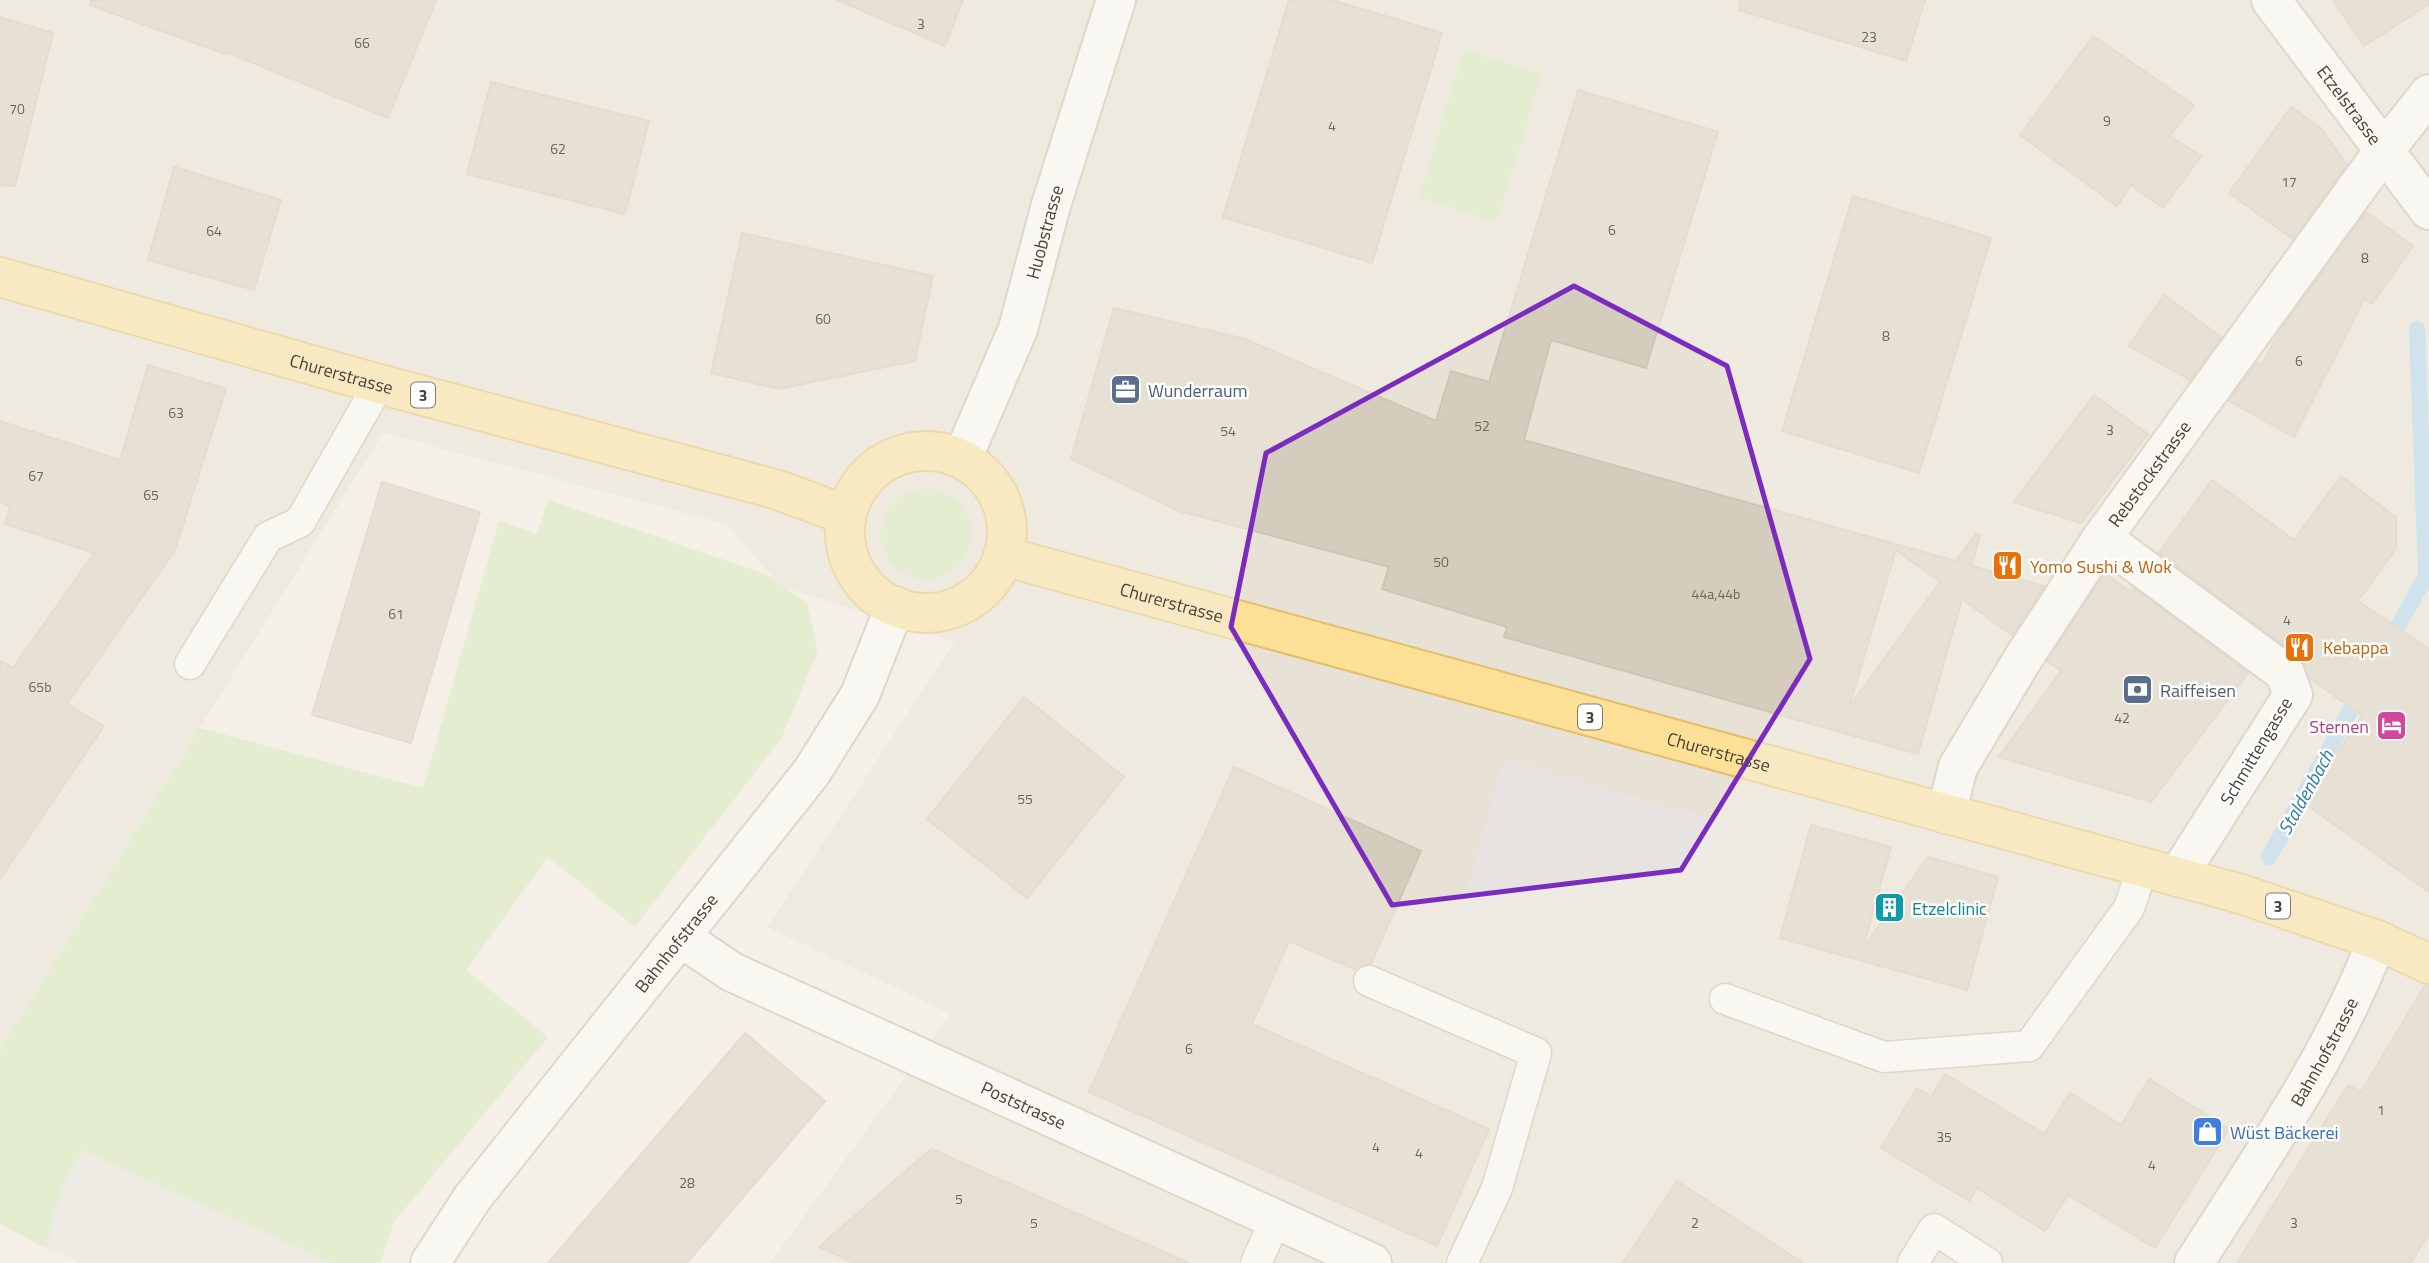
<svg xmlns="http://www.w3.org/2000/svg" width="2429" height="1263" font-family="'Titillium Web',sans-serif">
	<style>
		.residential { fill: #e8e2d6 }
		.green { fill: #d0e8b1 }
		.parking { fill: #e6e3e0 }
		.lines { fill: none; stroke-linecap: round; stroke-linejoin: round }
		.stream { stroke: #a5d3f1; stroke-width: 16 }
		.building { fill: #d6ccbe; stroke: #d1c4b1; stroke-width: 2; fill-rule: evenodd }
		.service-casing { stroke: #c0b8ab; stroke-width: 33 }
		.minor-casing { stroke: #c0b8ab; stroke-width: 42 }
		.tertiary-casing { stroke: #c0b8ab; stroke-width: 42 }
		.primary-casing { stroke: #e4bd66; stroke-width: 42 }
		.service { stroke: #fff; stroke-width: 30 }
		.minor { stroke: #fff; stroke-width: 38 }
		.tertiary { stroke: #fff; stroke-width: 38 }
		.primary { stroke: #fee097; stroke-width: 38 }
		.marked { fill: none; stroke: #7b2cbf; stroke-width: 5; stroke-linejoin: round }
		.labels { text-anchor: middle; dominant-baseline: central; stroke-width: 5; stroke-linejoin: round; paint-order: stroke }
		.number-label { font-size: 14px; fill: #6c6459 }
		.shield { fill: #fff; stroke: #7f7a73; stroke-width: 2 }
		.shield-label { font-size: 16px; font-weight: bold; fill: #484137 }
		.street-label { font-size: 18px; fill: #484137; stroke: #fff }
		.service-label { font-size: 18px; fill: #4e5e75; stroke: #fff; text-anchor: start }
		.food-label { font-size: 18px; fill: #c56008; stroke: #fff; text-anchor: start }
		.hotel-label { font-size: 18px; fill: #b23c85; stroke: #fff; text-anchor: end }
		.culture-label { font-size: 18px; fill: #0d838f; stroke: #fff; text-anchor: start }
		.shop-label { font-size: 18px; fill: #366cbe; stroke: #fff; text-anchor: start }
		.water-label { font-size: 19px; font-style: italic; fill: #2e79ad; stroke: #fff }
	</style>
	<rect width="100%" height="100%" fill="#f4f0e8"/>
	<polygon class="residential" points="0,0 2429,0 2429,1263 770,1263 951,1014 767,927 955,642 781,586 726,524 383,433 0,1050"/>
	<g class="green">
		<polygon points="1464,50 1542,74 1497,222 1419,197"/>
		<circle cx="926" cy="534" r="45"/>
		<path d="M548,500L766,574L807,603L818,651L781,739L635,927L548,857L466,970L548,1037L394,1222L380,1263H331L82,1151C64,1183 53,1213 47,1249L0,1224V1050L200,728L423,788L499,521L537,534Z"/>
	</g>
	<g class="parking">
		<polygon points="1504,759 1757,832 1703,1014 1452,941"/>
		<polygon points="2145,923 2273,1026 2223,1120 2148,1056 2117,1110 2049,1065"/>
		<polygon points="1400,930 1611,1026 1600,1060 1384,964"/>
		<polygon points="1351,992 1512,1064 1497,1099 1334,1027"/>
		<polygon points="1720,1022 1877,1122 1858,1152 1700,1053"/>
		<polygon points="1094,1103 1429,1254 1424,1263 1372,1263 1081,1131"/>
		<polygon points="82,1151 331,1263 79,1263 47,1249 53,1217 64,1183"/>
	</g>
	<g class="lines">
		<g class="stream">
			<polyline points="2387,646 2426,576 2417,329"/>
			<polyline points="2269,857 2362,690"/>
		</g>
	</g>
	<g class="building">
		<polygon points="91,0 436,0 388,118 226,52 225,54 90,5"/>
		<polygon points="837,0 963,0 945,46"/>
		<polygon points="1289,0 1332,0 1442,33 1372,263 1223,217"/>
		<polygon points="1740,0 1925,0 1906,61 1739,10"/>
		<polygon points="2333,0 2429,0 2429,4 2364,46"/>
		<polygon points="0,17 53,33 15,186 0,185"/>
		<polygon points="2093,36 2194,105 2170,136 2201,156 2163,208 2131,185 2117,206 2020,135"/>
		<polygon points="491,82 649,121 625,214 467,174"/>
		<path d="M1578,90L1718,132L1646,368L1551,340L1524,440L1956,561L1976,533L1980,535L1972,566L2044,586L2012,635L1962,599L1918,754L1504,637L1507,627L1382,589L1389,567L1179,511L1071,459L1114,308L1245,339L1436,421L1451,371L1489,382ZM1896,550L1940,582L1849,707Z"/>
		<polygon points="2291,107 2321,128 2347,165 2293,239 2229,193"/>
		<polygon points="174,167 281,200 254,290 148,260"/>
		<polygon points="1853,196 1991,238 1919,473 1782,431"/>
		<polygon points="2366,212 2413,246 2372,304 2364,299 2294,437 2229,401 2257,363 2261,366 2279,332"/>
		<polygon points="742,233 933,276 915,361 779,389 711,373"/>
		<polygon points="2164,295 2221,337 2190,380 2129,346"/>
		<polygon points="148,365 226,389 175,550 67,704 104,726 0,879 0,661 13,668 94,553 5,524 10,506 0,502 0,421 120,460"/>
		<polygon points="2094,395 2148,434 2081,523 2014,502"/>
		<polygon points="2341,476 2396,517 2396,549 2358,601 2429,649 2429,892 2304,803 2362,716 2310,678 2298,655 2159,553 2212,480 2294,540"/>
		<polygon points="382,482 480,512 411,743 312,715"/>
		<polygon points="2105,573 2131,592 2133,588 2248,673 2151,802 1999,757 2061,671 2047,661"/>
		<polygon points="1024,697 1124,777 1027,898 927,819"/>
		<polygon points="1234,767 1421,851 1371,964 1356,970 1289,941 1252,1024 1489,1129 1437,1246 1089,1092"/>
		<polygon points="1811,825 1891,847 1863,948 1928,857 1998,877 1967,990 1780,938"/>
		<polygon points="2425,985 2429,986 2429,1233 2411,1263 2237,1263 2348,1085 2361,1092"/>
		<polygon points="745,1033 825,1101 687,1263 548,1263"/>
		<polygon points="1945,1074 2044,1134 2070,1093 2121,1125 2149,1079 2229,1129 2155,1248 2068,1195 2045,1231 1977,1188 1969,1201 1881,1148 1917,1088 1931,1097"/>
		<polygon points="931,1149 1189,1263 854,1263 819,1247"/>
		<polygon points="1677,1181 1803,1263 1623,1263"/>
	</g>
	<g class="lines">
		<defs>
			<g id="service">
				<polyline points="190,664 268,537 300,522 379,384"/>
				<polyline points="1369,981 1536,1053 1497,1188 1462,1263"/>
				<polyline points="1725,999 1884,1057 2029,1046 2129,908 2143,867"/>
				<polyline points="1256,1263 1276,1219"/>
				<polyline points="1913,1263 1934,1229 1987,1263"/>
			</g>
			<g id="minor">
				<path id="s1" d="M2271,0L2429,210"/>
				<polyline points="2102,538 2285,673 2293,695 2177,877"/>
				<path id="s2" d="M1946,814L1958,767L2024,657L2102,538L2383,152L2429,94"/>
				<path id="s3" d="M680,937L732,972L1372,1263"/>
				<path id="s4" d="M430,1263L473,1197L811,773L860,695L895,606"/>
				<path id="s5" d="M2194,1263C2260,1159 2333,1056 2377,940"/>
			</g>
			<g id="tertiary">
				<path id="s6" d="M962,459L1018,329L1051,205L1116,0"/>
			</g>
			<g id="primary">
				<path id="s7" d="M0,277L379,384L775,489L846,515"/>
				<circle cx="926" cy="532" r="81"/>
				<path id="s8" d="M1003,556L2241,894L2377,940L2429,964"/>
			</g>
		</defs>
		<use href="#service" class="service-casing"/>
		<use href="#minor" class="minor-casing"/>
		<use href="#tertiary" class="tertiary-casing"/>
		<use href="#primary" class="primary-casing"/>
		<use href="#service" class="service"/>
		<use href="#minor" class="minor"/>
		<use href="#tertiary" class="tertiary"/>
		<use href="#primary" class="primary"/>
	</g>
	<path d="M0 0H2429V1263H0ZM1574,286L1727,366L1810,659L1681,870L1392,905L1231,627L1266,453Z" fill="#f4f0e8" fill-opacity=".55" fill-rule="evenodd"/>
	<path class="marked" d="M1574,286L1727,366L1810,659L1681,870L1392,905L1231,627L1266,453Z"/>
	<defs>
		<symbol id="office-square" viewBox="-11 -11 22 22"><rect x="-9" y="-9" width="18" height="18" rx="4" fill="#5c6f8a" stroke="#fff"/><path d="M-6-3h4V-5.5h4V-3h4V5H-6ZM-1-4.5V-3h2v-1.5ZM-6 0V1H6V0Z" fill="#fff"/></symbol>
		<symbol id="restaurant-square" viewBox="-11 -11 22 22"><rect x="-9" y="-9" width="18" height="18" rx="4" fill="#e8710a" stroke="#fff"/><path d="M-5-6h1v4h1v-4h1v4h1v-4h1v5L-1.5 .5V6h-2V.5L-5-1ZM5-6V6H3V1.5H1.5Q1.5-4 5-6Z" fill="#fff"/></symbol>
		<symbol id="bank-square" viewBox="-11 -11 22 22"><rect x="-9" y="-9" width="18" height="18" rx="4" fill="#5c6f8a" stroke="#fff"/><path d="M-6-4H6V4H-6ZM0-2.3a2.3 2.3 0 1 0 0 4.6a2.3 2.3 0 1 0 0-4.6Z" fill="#fff"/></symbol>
		<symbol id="hotel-square" viewBox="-11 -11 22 22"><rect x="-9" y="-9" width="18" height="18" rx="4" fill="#d1479c" stroke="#fff"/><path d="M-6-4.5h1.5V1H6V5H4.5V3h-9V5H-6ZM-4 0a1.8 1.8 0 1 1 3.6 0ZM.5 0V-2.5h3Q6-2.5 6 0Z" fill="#fff"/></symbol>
		<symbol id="building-square" viewBox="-11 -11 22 22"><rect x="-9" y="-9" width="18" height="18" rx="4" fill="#0f9aa8" stroke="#fff"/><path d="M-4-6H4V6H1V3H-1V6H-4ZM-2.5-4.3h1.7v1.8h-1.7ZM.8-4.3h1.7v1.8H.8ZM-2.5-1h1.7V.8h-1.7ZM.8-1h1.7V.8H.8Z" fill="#fff"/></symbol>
		<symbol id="shop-square" viewBox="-11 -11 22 22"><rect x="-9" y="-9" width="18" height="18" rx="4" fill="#3f7fe0" stroke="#fff"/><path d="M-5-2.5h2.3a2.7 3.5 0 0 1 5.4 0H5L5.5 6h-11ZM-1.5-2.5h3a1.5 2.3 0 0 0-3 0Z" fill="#fff"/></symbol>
	</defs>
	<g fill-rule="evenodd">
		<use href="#office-square" x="1108" y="372" width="35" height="35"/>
		<use href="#restaurant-square" x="1990" y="548" width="35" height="35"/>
		<use href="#restaurant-square" x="2282" y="630" width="35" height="35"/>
		<use href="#bank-square" x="2120" y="672" width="35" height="35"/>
		<use href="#hotel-square" x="2374" y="708" width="35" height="35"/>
		<use href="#building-square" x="1872" y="890" width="35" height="35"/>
		<use href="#shop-square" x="2190" y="1114" width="35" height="35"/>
	</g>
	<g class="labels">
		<g class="number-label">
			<text x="921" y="23">3</text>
			<text x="1869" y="36">23</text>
			<text x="362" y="42">66</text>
			<text x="17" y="108">70</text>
			<text x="2107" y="120">9</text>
			<text x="1332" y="125">4</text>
			<text x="558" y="148">62</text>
			<text x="2289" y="181">17</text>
			<text x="1612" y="229">6</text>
			<text x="214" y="230">64</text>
			<text x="2365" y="257">8</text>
			<text x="823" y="318">60</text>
			<text x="1886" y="335">8</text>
			<text x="2299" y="360">6</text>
			<text x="176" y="412">63</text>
			<text x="1482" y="425">52</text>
			<text x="2110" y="429">3</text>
			<text x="1228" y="430">54</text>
			<text x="36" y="475">67</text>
			<text x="151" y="494">65</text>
			<text x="1441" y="561">50</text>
			<text x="1716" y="593">44a,44b</text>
			<text x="396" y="613">61</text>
			<text x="2287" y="619">4</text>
			<text x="40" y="686">65b</text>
			<text x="2122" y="717">42</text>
			<text x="1025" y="798">55</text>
			<text x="1189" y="1048">6</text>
			<text x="2381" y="1109">1</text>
			<text x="1944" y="1136">35</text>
			<text x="1376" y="1146">4</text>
			<text x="1419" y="1152">4</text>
			<text x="2152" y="1164">4</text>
			<text x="687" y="1182">28</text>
			<text x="959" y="1198">5</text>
			<text x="1034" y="1222">5</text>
			<text x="1695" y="1222">2</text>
			<text x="2294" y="1222">3</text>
		</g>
		<g class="shield">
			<rect x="411" y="382.5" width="24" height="25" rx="5"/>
			<rect x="1578" y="704.5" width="24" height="25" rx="5"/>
			<rect x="2266" y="893.5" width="24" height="25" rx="5"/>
		</g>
		<g class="shield-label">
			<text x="423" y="395">3</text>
			<text x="1590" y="717">3</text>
			<text x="2278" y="906">3</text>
		</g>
		<g class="street-label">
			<text stroke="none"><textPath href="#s1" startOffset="131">Etzelstrasse</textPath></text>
			<text stroke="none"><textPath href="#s6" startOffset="242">Huobstrasse</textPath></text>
			<text stroke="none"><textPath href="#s7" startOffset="355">Churerstrasse</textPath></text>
			<text stroke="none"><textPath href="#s2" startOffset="399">Rebstockstrasse</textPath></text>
			<text stroke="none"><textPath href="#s8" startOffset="175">Churerstrasse</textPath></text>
			<text transform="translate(2256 751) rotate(-59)">Schmittengasse</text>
			<text stroke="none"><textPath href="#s8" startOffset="742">Churerstrasse</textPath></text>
			<text stroke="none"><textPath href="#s4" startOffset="404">Bahnhofstrasse</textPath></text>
			<text stroke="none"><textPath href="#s5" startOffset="248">Bahnhofstrasse</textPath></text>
			<text stroke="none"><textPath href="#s3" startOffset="383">Poststrasse</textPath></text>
		</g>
		<g class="service-label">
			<text x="1148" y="390">Wunderraum</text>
			<text x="2160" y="690">Raiffeisen</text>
		</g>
		<g class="food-label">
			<text x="2030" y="566">Yomo Sushi &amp; Wok</text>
			<text x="2323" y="647">Kebappa</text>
		</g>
		<g class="hotel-label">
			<text x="2369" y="726">Sternen</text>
		</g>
		<g class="culture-label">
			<text x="1912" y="908">Etzelclinic</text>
		</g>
		<g class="shop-label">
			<text x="2230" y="1132">Wüst Bäckerei</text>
		</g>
		<g class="water-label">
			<text transform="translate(2305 792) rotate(-61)">Staldenbach</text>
		</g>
	</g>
</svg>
